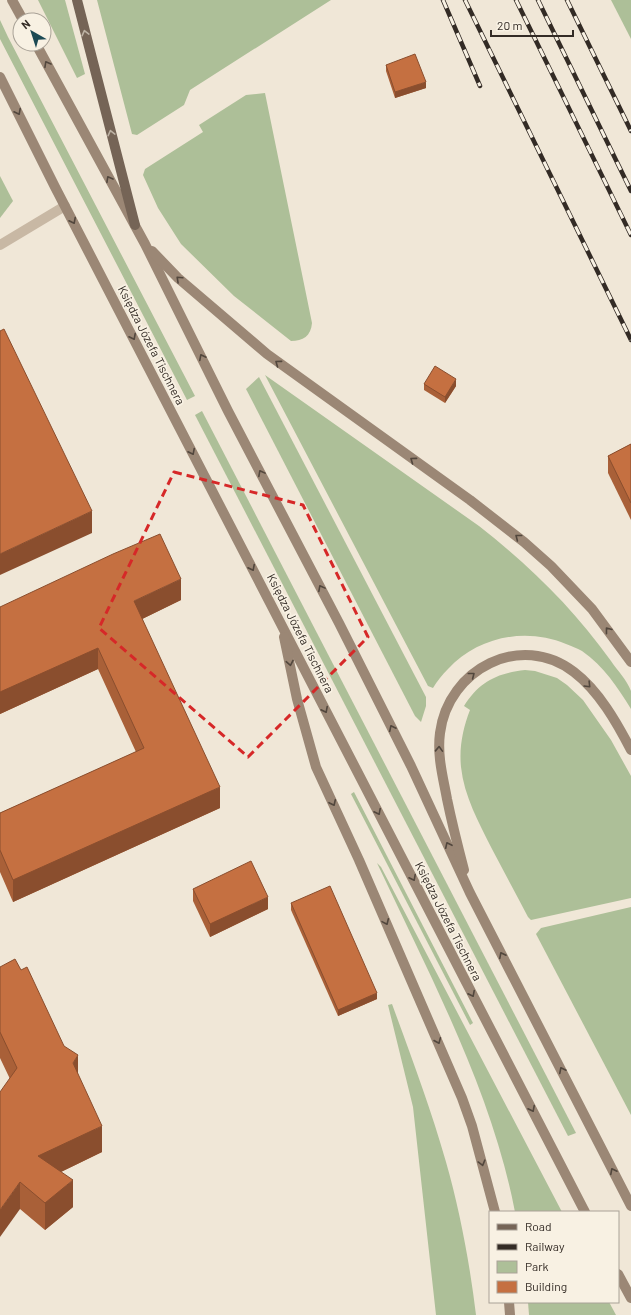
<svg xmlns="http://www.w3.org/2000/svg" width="631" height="1315" font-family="Barlow,sans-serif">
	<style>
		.green { fill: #adbf98 }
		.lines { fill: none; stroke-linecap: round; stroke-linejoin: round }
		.street { stroke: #c8b8a4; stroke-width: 10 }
		.secondary { stroke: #9b8775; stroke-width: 10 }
		.primary { stroke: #756456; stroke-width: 10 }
		.rail-casing { stroke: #332b25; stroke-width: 4.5 }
		.rail { stroke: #f8f1e3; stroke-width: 3; stroke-dasharray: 9; stroke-linecap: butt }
		.wall { fill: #a96038 }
		.shaded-wall { fill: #8a4e2e }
		.building { fill: #c57041; stroke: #8a4e2e }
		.oneway { stroke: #bdb2a4 }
		.oneway2 { stroke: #52473d }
		.marked { fill: none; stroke: #d62828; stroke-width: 3; stroke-dasharray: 8 5; stroke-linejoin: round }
		.labels { text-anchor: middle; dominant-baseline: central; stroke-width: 3.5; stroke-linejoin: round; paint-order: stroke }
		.street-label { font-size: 12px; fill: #332b25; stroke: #f8f1e3 }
	</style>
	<rect width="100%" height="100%" fill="#f0e7d7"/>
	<g class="green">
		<polygon points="38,0 65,0 85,74 77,78"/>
		<polygon points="97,0 331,0 190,90 184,105 137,135 132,134"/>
		<polygon points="611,0 631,0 631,39"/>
		<polygon points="0,20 8,37 195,396 187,400 0,39"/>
		<path d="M265,93L312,323C311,336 303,341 291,341L234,296L181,244L158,208L143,175L145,169L203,132L199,125L246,95Z"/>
		<polygon points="0,176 13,201 0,218"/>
		<path d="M265,375L479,526C529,565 574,609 611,661C617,670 627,680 631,691C631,696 631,704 631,709C618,688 604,666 582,651C577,648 571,646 566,644C525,627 478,637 448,669C442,675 437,681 433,688L428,686Z"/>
		<polygon points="259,377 426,697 426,706 421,722 415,716 246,389"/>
		<polygon points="202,411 576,1133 568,1136 195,415"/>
		<path d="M525,670L535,671L557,678L567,685L583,700L611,740L631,776V898L531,920L528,917C516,894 504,872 492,849C479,823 464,796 461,767C459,747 463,728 470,710L464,706C479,682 497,673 525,670Z"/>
		<polygon points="354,792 473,1023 470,1025 351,794"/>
		<path d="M377,863L381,867L562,1212H515C492,1091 429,974 377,863Z"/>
		<polygon points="631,907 631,1115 536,934 541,928"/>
		<path d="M392,1004C411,1056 431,1109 446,1162C460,1211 470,1265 476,1315H436L413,1107L388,1005Z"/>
		<polygon points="528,1302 609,1302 616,1315 529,1315"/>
	</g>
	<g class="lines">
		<polyline class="street" points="0,245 65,206"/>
		<g class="secondary">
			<polyline points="12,0 23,20"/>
			<polyline points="36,44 145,244 228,411 339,623 411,766 470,893 631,1206"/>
			<polyline points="0,77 55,187 585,1212"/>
			<polyline points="152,251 178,278 267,354 470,500 524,542 551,566 592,609 631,662"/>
			<polyline points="284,637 297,699 316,767 359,860 462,1098 472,1126 495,1212"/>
			<path d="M464,870C458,847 452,823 447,799C443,777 437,756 440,733C448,669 521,631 574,672C599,691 617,723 631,750"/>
			<polyline points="618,1274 631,1298"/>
			<polyline points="509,1302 510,1315"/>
		</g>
		<polyline class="primary" points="77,0 135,225"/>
		<defs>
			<g id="rail">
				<polyline points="443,0 480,86"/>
				<polyline points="465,0 631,340"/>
				<polyline points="516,0 631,235"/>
				<polyline points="538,0 631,191"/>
				<polyline points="567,0 631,131"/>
			</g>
		</defs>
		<use href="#rail" class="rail-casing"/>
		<use href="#rail" class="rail"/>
	</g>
	<g class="wall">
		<polygon points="386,65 426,88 395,98 386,71"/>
		<polygon points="424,384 456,386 445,403 424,390"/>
		<polygon points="631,444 631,520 608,473 608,456"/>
		<polygon points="181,600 142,619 220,808 13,902 0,872 0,813 136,752 98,669 0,714 0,607"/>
		<polygon points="193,889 268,909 210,937 193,901"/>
		<polygon points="291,903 377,999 338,1016 291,910"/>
		<polygon points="0,967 21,970 78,1075 102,1152 61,1172 73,1207 45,1230 20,1209 10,1079 0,1058"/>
	</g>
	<g class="shaded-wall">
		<polygon points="426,82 426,88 395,98 395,92"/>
		<polygon points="456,379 456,386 445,403 445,397"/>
		<polygon points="92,511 92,533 0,575 0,554"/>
		<polygon points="181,579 181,600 134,623 134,601"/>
		<polygon points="98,648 98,669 0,714 0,692"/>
		<polygon points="220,787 220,808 13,902 13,880"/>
		<polygon points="268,897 268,909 210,937 210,924"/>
		<polygon points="377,993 377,999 338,1016 338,1010"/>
		<polygon points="78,1055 78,1082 73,1063"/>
		<polygon points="102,1126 102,1152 38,1183 38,1156"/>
		<polygon points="73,1180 73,1207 45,1230 45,1203"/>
		<polygon points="20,1182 20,1209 0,1237 0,1210"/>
	</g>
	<g class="building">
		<polygon points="415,54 426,82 395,92 386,65"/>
		<polygon points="4,329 92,511 0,554 0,331"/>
		<polygon points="435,366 456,379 445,397 424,384"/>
		<polygon points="631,444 631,503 608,456"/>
		<polygon points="160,534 181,579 134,601 220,787 13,880 0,850 0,813 144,748 98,648 0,692 0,607 113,554"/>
		<polygon points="251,861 268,897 210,924 193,889"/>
		<polygon points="330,886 377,993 338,1010 291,903"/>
		<polygon points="15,959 21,970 27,967 64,1046 78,1055 73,1063 102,1126 38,1156 73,1180 45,1203 20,1182 0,1210 0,1092 17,1068 0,1032 0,967"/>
	</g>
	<defs><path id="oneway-chevron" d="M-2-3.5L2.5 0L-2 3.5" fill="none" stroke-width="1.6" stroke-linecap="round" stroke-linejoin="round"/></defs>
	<g class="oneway">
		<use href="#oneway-chevron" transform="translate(85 33) rotate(-104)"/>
		<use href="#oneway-chevron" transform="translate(111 133) rotate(-104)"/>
	</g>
	<g class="oneway2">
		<use href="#oneway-chevron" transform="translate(47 64) rotate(-119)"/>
		<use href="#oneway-chevron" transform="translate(18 112) rotate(63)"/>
		<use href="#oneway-chevron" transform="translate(109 179) rotate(-119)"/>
		<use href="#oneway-chevron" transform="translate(73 221) rotate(63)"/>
		<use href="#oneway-chevron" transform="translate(179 279) rotate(-137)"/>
		<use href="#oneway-chevron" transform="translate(133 337) rotate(63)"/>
		<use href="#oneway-chevron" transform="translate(202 357) rotate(-117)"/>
		<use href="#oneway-chevron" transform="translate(278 363) rotate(-144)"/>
		<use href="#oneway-chevron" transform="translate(192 452) rotate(63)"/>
		<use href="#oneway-chevron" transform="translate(413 460) rotate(-144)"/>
		<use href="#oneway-chevron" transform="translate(261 473) rotate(-118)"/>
		<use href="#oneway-chevron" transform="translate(518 537) rotate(-142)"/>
		<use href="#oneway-chevron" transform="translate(252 568) rotate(63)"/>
		<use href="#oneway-chevron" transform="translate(321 588) rotate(-118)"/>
		<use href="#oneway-chevron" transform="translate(608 630) rotate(-128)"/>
		<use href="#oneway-chevron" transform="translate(290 663) rotate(79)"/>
		<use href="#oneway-chevron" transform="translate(472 675) rotate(-38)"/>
		<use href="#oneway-chevron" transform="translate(588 685) rotate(46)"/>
		<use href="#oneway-chevron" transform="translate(325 710) rotate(63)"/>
		<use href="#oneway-chevron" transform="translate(392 728) rotate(-116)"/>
		<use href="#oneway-chevron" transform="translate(439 749) rotate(-88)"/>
		<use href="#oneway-chevron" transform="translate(333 803) rotate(65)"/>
		<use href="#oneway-chevron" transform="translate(378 812) rotate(63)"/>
		<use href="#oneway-chevron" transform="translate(448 845) rotate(-115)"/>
		<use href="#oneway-chevron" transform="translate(413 878) rotate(63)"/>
		<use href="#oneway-chevron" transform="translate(386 922) rotate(66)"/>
		<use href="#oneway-chevron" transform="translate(502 955) rotate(-117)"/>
		<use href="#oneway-chevron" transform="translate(472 994) rotate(63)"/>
		<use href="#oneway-chevron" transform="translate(438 1041) rotate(67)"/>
		<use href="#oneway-chevron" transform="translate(562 1070) rotate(-117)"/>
		<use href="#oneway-chevron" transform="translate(532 1109) rotate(63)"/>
		<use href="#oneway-chevron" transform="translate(482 1163) rotate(75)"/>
		<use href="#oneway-chevron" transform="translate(613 1171) rotate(-117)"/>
	</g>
	<path class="marked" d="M174,472L303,505L368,637L248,757L99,628Z"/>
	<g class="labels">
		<g class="street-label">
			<text transform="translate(152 345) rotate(63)">Księdza Józefa Tischnera</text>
			<text transform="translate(301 633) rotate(63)">Księdza Józefa Tischnera</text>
			<text transform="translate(449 921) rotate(63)">Księdza Józefa Tischnera</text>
		</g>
	</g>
	<rect x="489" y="1211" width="130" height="92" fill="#f8f1e3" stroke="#a9a297"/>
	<rect x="497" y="1224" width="20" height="6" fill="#756456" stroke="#a9a297"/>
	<text x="525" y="1231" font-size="12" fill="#332b25">Road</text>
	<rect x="497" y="1244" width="20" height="6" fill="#332b25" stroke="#a9a297"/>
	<text x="525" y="1251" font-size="12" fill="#332b25">Railway</text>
	<rect x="497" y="1261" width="20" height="12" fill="#adbf98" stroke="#a9a297"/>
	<text x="525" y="1271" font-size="12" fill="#332b25">Park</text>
	<rect x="497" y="1281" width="20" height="12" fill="#c57041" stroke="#a9a297"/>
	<text x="525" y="1291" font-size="12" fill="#332b25">Building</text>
	<g transform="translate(32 32) rotate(321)"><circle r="19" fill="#f8f1e3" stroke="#a9a297"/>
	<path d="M0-3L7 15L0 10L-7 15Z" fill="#1c4a54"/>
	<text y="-6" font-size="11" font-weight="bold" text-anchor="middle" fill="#332b25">N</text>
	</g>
	<path d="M491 30v6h82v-6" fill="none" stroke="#332b25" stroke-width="2"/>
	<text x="497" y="30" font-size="12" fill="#332b25" stroke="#f8f1e3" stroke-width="3" paint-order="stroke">20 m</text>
</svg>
